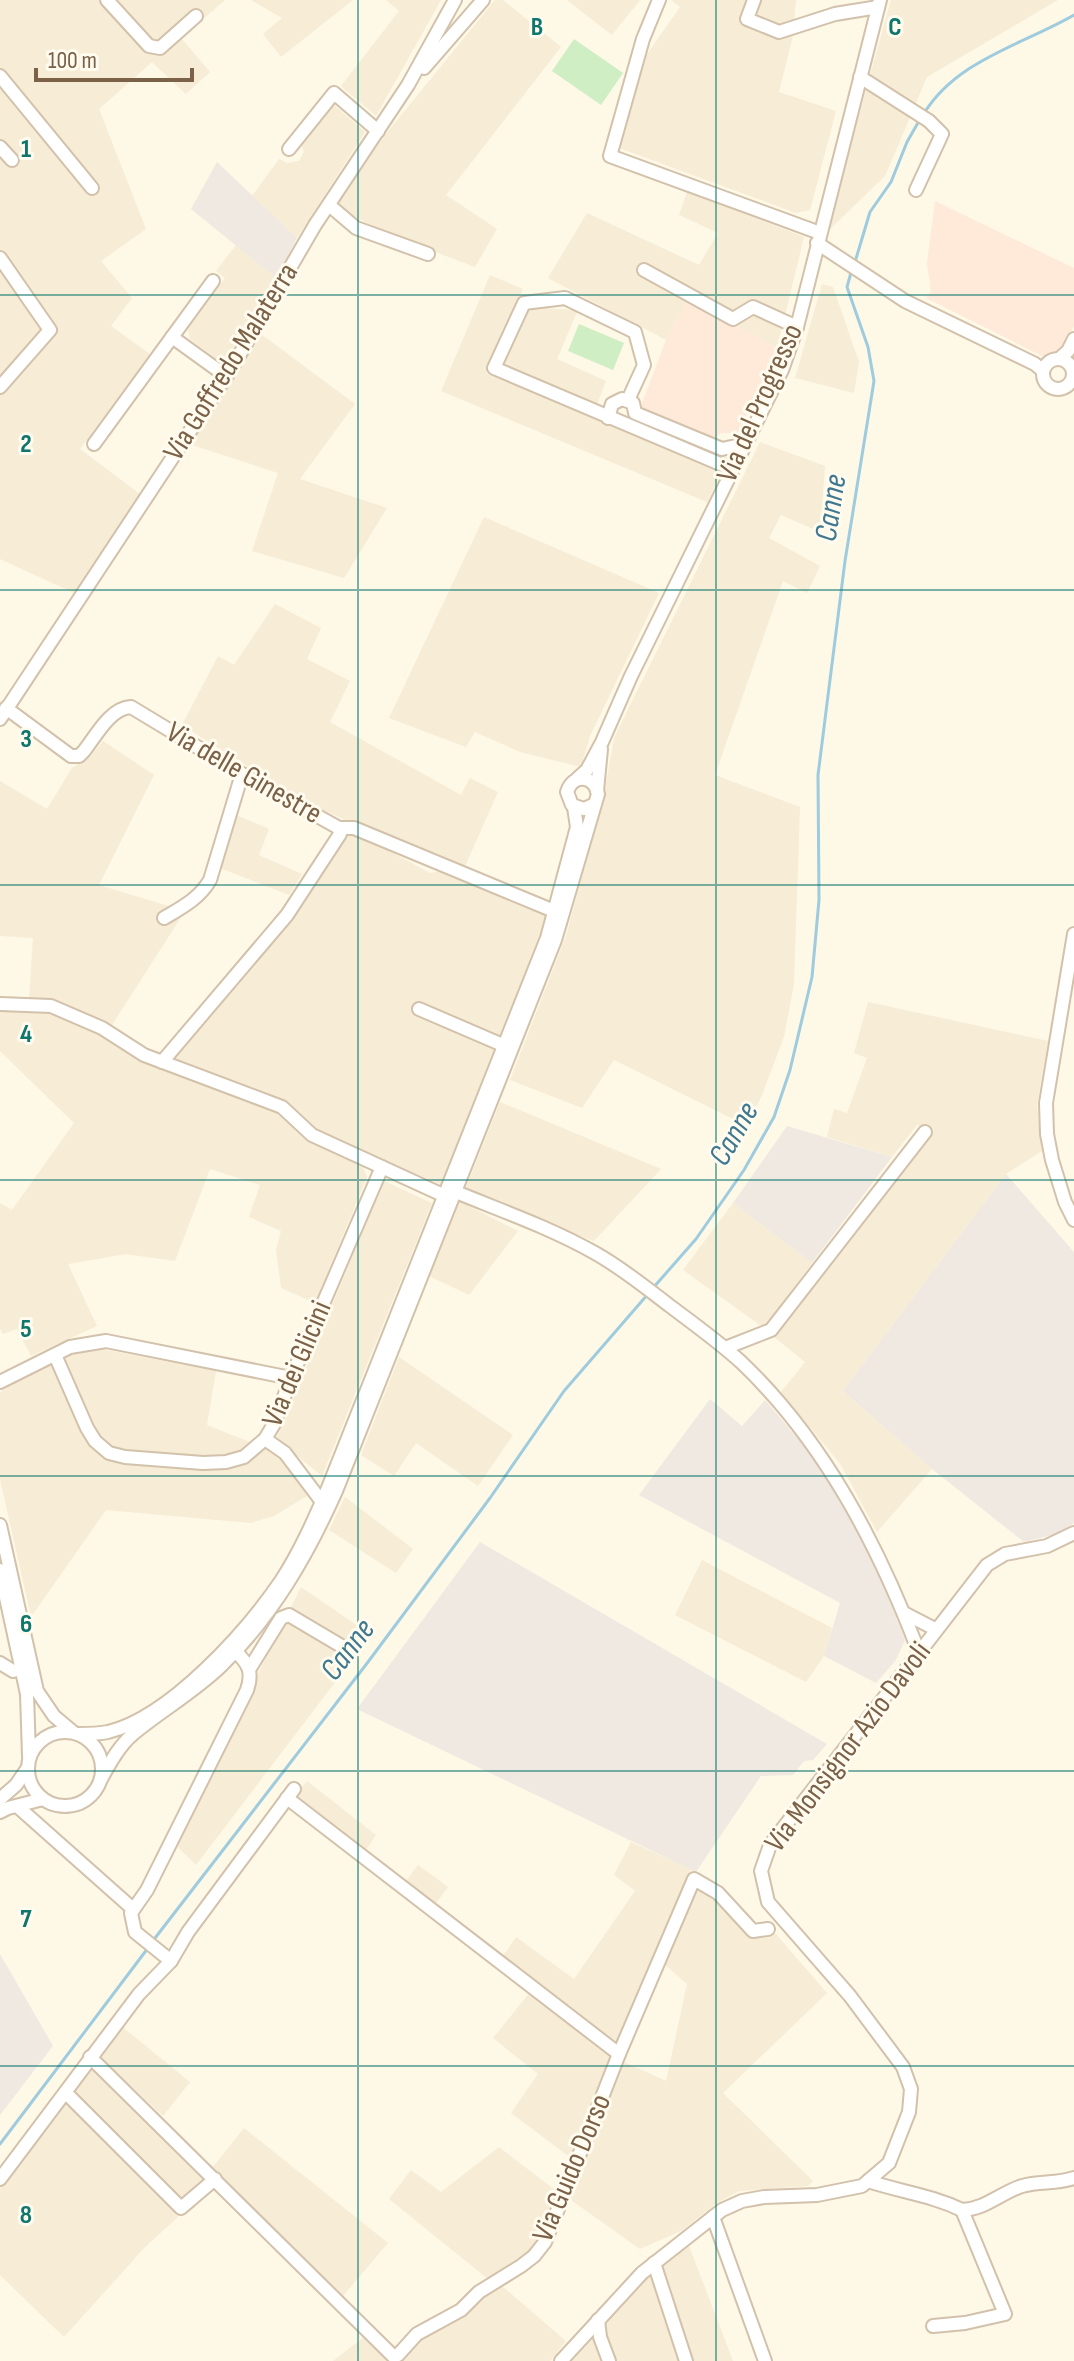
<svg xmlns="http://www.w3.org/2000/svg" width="1074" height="2361" font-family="'Sofia Sans Condensed',sans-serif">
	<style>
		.residential { fill: #f7ecd5 }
		.commercial { fill: #ffeada }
		.industrial { fill: #efe9e1 }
		.green { fill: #cfeec3 }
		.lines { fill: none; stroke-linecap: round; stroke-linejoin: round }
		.stream { stroke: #9ecbdd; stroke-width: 3 }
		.minor-casing { stroke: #d2c1ab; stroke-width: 16 }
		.minor { stroke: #fff; stroke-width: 12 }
		.grid { fill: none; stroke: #0f766e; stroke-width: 2; stroke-opacity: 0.55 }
		.labels { text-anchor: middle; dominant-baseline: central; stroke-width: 6; stroke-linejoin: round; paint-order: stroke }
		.street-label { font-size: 30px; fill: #7b6148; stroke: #fffbef }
		.water-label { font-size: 32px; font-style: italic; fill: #3f7890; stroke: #fffbef }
		.grid-label { font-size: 26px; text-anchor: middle; font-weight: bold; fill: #0f766e; stroke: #fffbef; stroke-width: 6; stroke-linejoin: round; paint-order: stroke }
	</style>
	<rect width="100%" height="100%" fill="#fef8e7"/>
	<g class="residential">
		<polygon points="0,0 225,0 181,38 210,72 186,94 152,62 99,109 146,229 101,261 132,298 111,326 150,354 80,449 140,494 74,593 0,559"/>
		<polygon points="251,0 353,0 281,57 263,34 282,18"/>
		<polygon points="386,0 441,0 376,116 341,86 399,11"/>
		<polygon points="495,0 503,0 561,47 446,195 497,229 475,267 385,233 336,206 385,135"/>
		<polygon points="567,0 640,0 612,35"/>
		<polygon points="671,0 796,0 793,36 779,92 836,111 810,210 796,213 619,148 638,67 680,7"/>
		<polygon points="891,0 1058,0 927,77 885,176 826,233"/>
		<polygon points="334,105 365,132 297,238 252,196 279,159 287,163 299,161 304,152 301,144"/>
		<polygon points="687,192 804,237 777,348 688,300 666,340 548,278 587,213 699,265 718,233 679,215"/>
		<polygon points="236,245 276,278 228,361 218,360 190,339 188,329 225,278 216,271"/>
		<polygon points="490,275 523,289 486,373 722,472 707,502 441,391"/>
		<polygon points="822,284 833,287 859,362 854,393 795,378"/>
		<polygon points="529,307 578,310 557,359 606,381 597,405 502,366"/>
		<polygon points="261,334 355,404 300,479 387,508 344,578 252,551 278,473 189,444"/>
		<polygon points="760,442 825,466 820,532 781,515 769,538 820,566 807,593 783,581 715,775 800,807 794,984 784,1037 762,1095 747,1126 614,1060 582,1108 510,1080 566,936 604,795 614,738"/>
		<polygon points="484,517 659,593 590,736 581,767 520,752 475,732 466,747 389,718"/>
		<polygon points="275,604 321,628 307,659 350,681 330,722 461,795 470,778 498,792 465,866 434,852 430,860 294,796 182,725 218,656 234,665"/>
		<polygon points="103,741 154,775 99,885 185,911 110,1028 44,998 29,999 33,938 0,936 0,781 47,809 72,768 91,756"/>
		<polygon points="234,814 269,829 259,855 302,874 289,895 220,868"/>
		<polygon points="348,832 354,832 430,873 445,871 548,913 441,1184 315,1131 302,1115 280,1099 170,1061 291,918"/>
		<polygon points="868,1002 1048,1041 1037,1105 1042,1151 1006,1174 843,1391 932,1469 877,1532 841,1465 781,1392 805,1362 774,1337 934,1130 917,1125 892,1157 827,1137 834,1109 847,1113 867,1058 854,1053"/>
		<polygon points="0,1008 40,1008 102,1033 124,1049 288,1116 306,1138 362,1164 367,1177 315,1303 281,1288 276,1250 281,1231 249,1217 260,1185 210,1169 175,1261 126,1254 68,1264 97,1326 31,1356 17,1329 3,1334 0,1329 0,1203 12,1210 74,1123 0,1051"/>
		<polygon points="500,1102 661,1169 594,1241 496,1204 465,1190"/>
		<polygon points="384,1181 432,1203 322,1476 276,1439"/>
		<polygon points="459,1201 518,1231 469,1295 429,1276"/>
		<polygon points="733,1203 812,1263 764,1328 683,1270"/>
		<polygon points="91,1347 216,1371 207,1425 280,1454 307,1496 274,1516 251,1523 106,1510 31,1617 0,1479 0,1392 31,1373"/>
		<polygon points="399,1357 513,1435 478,1486 416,1443 394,1476 361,1455"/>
		<polygon points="345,1497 413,1549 396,1573 329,1530"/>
		<polygon points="702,1560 832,1628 824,1656 806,1682 675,1615"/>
		<polygon points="301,1587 371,1635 196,1865 174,1843"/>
		<polygon points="307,1781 376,1835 363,1854 293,1799"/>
		<polygon points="631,1842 691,1869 617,2045 501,1959 516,1937 574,1979 635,1891 614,1875"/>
		<polygon points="418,1865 448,1887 434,1906 404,1884"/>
		<polygon points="696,1885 717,1898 741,1928 756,1937 769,1938 775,1933 827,1993 723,2093 813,2181 808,2186 739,2191 717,2203 681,2231 640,2249 568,2198 624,2062 666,2081 687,1984 663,1963"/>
		<polygon points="531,1991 613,2057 571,2158 511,2113 538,2074 493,2038"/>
		<polygon points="120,2025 190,2082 163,2116 98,2055"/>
		<polygon points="93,2067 205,2177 181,2198 74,2093"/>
		<polygon points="66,2103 178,2217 145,2247 64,2337 0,2275 0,2189"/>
		<polygon points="244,2128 388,2243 342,2297 213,2167"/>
		<polygon points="499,2147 559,2193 534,2249 488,2279 389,2199 411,2170 441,2192"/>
		<polygon points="689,2246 733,2361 572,2361 651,2274"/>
		<polygon points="503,2287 566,2341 550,2361 396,2361 406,2356 416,2341 464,2314 481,2298"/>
		<polygon points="364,2337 389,2361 333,2361"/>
	</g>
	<g class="commercial">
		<polygon points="935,201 1074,268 1074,325 1064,350 1048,359 926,298 931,292 927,263"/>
		<polygon points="688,300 777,348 738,433 721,433 713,440 640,408 666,340"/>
	</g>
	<g class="industrial">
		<polygon points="217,162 297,238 276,278 191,209"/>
		<polygon points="787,1126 892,1157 812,1263 733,1203"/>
		<polygon points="1006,1174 1074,1252 1074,1523 1056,1534 1024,1542 932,1469 843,1391"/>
		<polygon points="710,1399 742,1426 765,1400 816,1460 852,1521 882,1583 905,1640 896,1660 876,1683 824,1656 840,1603 639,1495"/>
		<polygon points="480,1542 827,1744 813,1760 804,1761 793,1775 761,1776 696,1872 357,1709"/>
		<polygon points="0,1954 53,2046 0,2115"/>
	</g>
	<g class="green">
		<polygon points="574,39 623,73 601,105 552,71"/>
		<polygon points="579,324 624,343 613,370 568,351"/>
	</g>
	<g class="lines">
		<g class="stream">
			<path d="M923,115C956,60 1022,45 1074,15"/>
			<polyline points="855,262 870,212 891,182 907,142 919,121"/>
			<polyline points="653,1288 696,1239 744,1170 774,1117 790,1070 812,977 819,900 818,775 845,561 874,381 868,347 847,287 852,269"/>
			<polyline points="152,1942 368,1662 490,1498 564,1391 648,1294"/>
			<polyline points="0,2144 148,1948"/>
		</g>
		<defs>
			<g id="minor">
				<polyline points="107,0 149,46 160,48 196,16"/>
				<polyline points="659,0 643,39 610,156 820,233"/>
				<polyline points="754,0 747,19 779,32 835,14 878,7"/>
				<polyline points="424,68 483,0"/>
				<polyline points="0,76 92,188"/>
				<polyline points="860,77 929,121 942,134 916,190"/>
				<polyline points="0,147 12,160"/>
				<polyline points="289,149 334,93 378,131"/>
				<polyline points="329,205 356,228 428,254"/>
				<polyline points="817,243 905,301 1035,364 1043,371"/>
				<polyline points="0,258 50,330 0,387"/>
				<polyline points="644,270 733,319 753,307 797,327"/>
				<polyline points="172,337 226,376"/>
				<circle cx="1058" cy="374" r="15"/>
				<polyline points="1059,359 1068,351 1074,339"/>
				<polyline points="628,400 644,365 635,332 565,298 524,303 494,368 732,469"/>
				<polyline points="608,418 612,404 622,399 633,403 635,413 722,449 745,444"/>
				<polyline points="94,444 213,281"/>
				<path d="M6,708L71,756H79L84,751C96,736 110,708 131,707L242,774L339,828H354L554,911"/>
				<polyline points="0,719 233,366 315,225 408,85 455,0"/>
				<polyline points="578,778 587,770 602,742 631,676 782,370 797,327 880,0"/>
				<polyline points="597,791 601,749"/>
				<path d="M164,918C181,908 199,899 210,880L242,774"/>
				<polyline points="1074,934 1046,1103 1047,1134 1052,1160 1065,1202 1074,1220"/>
				<polyline points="0,1004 51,1006 102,1028 144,1055 282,1107 312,1135 445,1196"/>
				<polyline points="419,1009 505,1046"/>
				<polyline points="162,1062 287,915 340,834 339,828"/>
				<path d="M456,1192C502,1211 551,1228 595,1253C622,1268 645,1287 670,1306C694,1324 719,1342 741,1362C824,1441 878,1545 918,1650"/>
				<polyline points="725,1348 771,1330 925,1132"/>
				<polyline points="55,1355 87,1428 95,1441 109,1453 125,1457 203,1463 226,1462 244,1457 265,1439 274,1424 291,1378 382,1167"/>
				<polyline points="0,1382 70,1347 106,1341 291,1378"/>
				<polyline points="265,1439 285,1453 322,1502"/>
				<polyline points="0,1525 37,1691 54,1716 73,1732"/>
				<polyline points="0,1570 27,1694 29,1756"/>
				<polyline points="904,1613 935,1629"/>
				<polyline points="0,1663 13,1671 22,1669"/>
				<polyline points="250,1668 281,1618 289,1615 343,1647"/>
				<circle cx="65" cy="1769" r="37"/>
				<path d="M78,1734C88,1734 98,1734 108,1732C170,1717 246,1632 281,1581C300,1552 314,1520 328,1488L547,938L577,827L574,807"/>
				<path d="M101,1779C110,1763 119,1746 133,1734C162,1710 194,1692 221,1666C273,1615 307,1556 336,1491L555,940L598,794C594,775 573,773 567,792L572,805L584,809L593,805"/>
				<polyline points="287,1798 619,2054"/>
				<polyline points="0,1799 16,1785 27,1769"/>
				<polyline points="17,1806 133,1909"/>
				<polyline points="0,1812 8,1808 43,1799"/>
				<path d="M171,1961L135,1932L131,1913L147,1890L247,1690C253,1672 249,1664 235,1651"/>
				<polyline points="90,2057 393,2356 398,2355 417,2334 461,2310 479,2292 521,2266 534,2256 545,2242 619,2054 694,1879 718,1893 753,1931 768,1929"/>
				<polyline points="66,2093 181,2208 215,2179"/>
				<polyline points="0,2179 139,1994 171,1961 188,1932 294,1789"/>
				<path d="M868,2181C901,2192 931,2195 962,2210L1005,2314L965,2323L933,2326"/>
				<path d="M962,2210C986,2209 1000,2193 1022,2186C1039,2181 1057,2184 1074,2178"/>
				<polyline points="713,2217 765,2361"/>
				<polyline points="654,2263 686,2361"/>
				<polyline points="598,2320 600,2337 609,2361"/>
				<polyline points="561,2361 642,2273 722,2210 742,2201 764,2197 817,2195 862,2186 889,2163 909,2112 911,2089 903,2067 850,1996 768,1902 761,1871 770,1845 987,1565 1005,1554 1047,1546 1074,1533"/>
			</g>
		</defs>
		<use href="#minor" class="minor-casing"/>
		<use href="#minor" class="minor"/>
	</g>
	<path class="grid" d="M358,0V2361M716,0V2361M0,295H1074M0,590H1074M0,885H1074M0,1180H1074M0,1476H1074M0,1771H1074M0,2066H1074"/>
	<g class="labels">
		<g class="street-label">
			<text transform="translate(231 362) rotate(-58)">Via Goffredo Malaterra</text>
			<text transform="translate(760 403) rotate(-66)">Via del Progresso</text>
			<text transform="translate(244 773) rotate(30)">Via delle Ginestre</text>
			<text transform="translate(297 1364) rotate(-67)">Via dei Glicini</text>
			<text transform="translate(848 1747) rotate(-53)">Via Monsignor Azio Davoli</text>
			<text transform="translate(572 2168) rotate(-67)">Via Guido Dorso</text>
		</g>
		<g class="water-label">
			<text transform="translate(831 508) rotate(-81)">Canne</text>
			<text transform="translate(734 1134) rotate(-60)">Canne</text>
			<text transform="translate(348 1650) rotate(-53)">Canne</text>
		</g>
	</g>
	<g class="grid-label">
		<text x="537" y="35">B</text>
		<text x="895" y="35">C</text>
		<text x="26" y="157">1</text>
		<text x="26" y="452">2</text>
		<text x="26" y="747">3</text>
		<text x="26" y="1042">4</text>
		<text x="26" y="1337">5</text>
		<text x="26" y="1632">6</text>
		<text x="26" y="1927">7</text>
		<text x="26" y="2223">8</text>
	</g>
	<path d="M36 68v12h156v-12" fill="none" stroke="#7b6148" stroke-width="4"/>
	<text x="48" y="68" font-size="24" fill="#7b6148" stroke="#fffbef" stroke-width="6" paint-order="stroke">100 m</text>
</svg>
